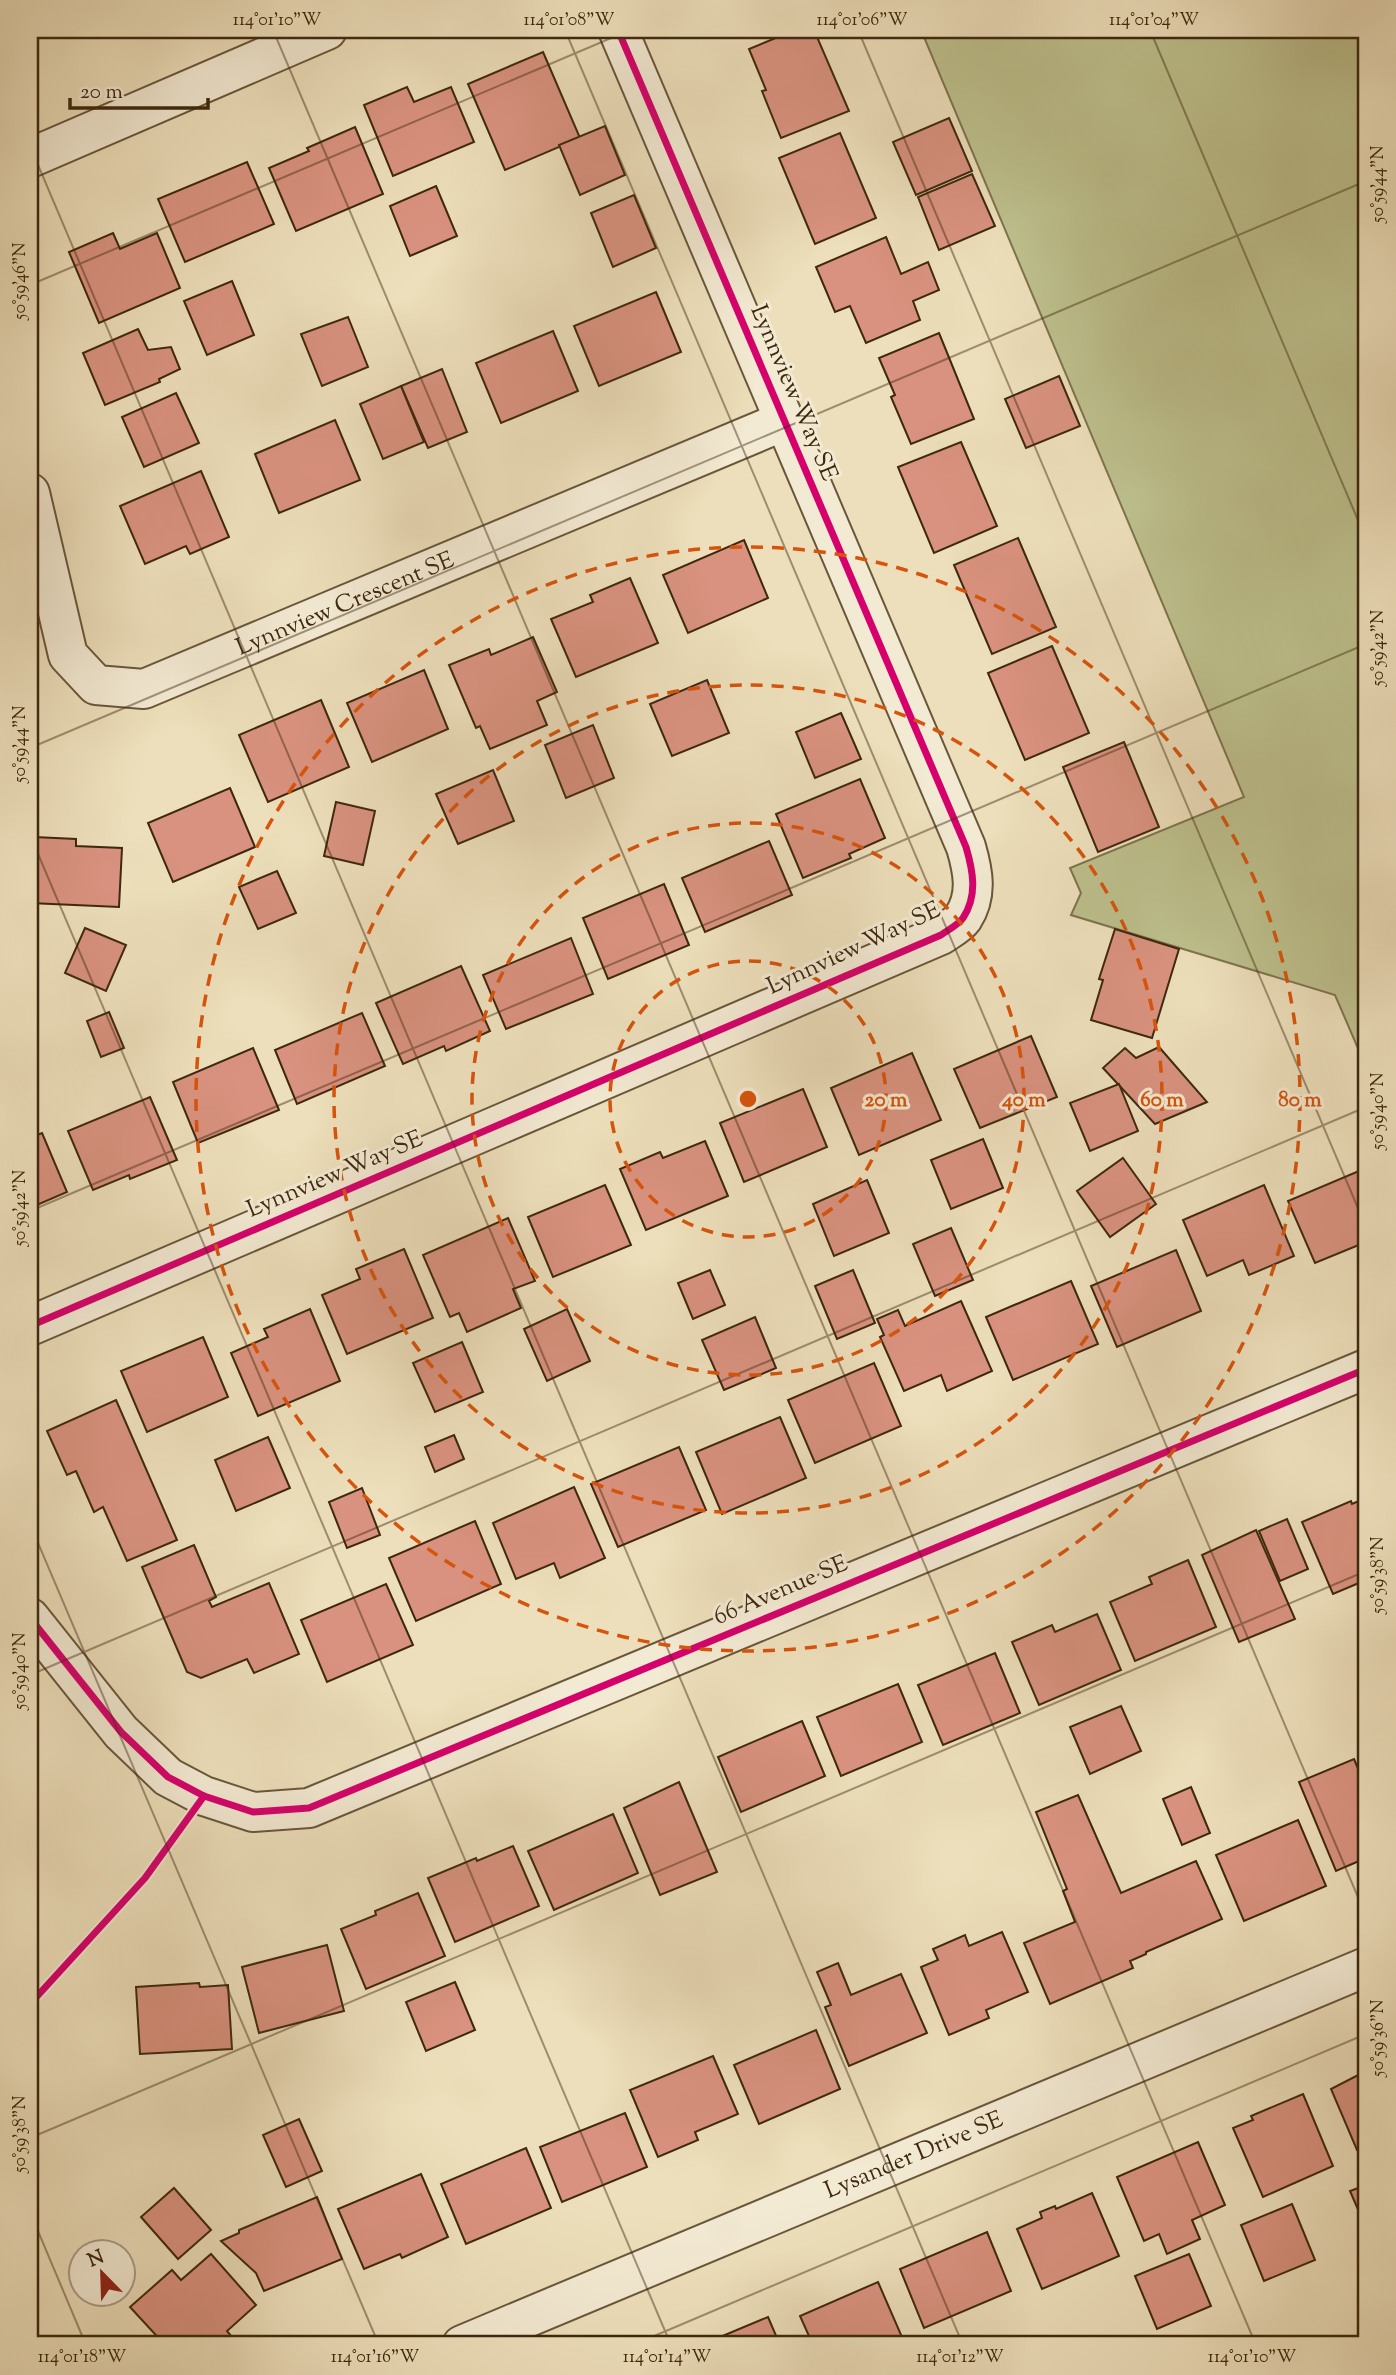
<svg xmlns="http://www.w3.org/2000/svg" width="1396" height="2375" font-family="'Sorts Mill Goudy',serif">
	<style>
		.green { fill: #bdc08d; stroke: #7e744e; stroke-width: 2 }
		.building { fill: #d9927f; stroke: #3e280f; stroke-width: 2 }
		.lines { fill: none; stroke-linecap: round; stroke-linejoin: round }
		.minor-casing { stroke: #6a563a; stroke-width: 42 }
		.minor { stroke: #f3ead3; stroke-width: 38 }
		.cycleway-casing { stroke: #f3ead3; stroke-width: 11 }
		.cycleway { stroke: #d6006c; stroke-width: 7 }
		.ticks { fill: none; stroke: #3e280f; stroke-width: 2; stroke-opacity: 0.45 }
		.ring { fill: none; stroke: #d7540c; stroke-width: 3.5; stroke-dasharray: 12 9 }
		.labels { text-anchor: middle; dominant-baseline: central; stroke-width: 6; stroke-linejoin: round; paint-order: stroke }
		.street-label { font-size: 24px; fill: #3e280f; stroke: #f3ead3 }
		.centre { fill: #d7540c; stroke: #f3ead3; stroke-width: 3.5 }
		.ring-label { font-size: 21px; text-anchor: middle; font-weight: bold; fill: #d7540c; stroke: #f3ead3; stroke-width: 6; stroke-linejoin: round; paint-order: stroke }
		.neatline { fill: none; stroke: #3e280f; stroke-width: 2.5 }
		.ticks-label { font-size: 18px; text-anchor: middle; fill: #3e280f }
	</style>
	<rect width="100%" height="100%" fill="#eddfbb"/>
	<filter id="stains"><feTurbulence type="fractalNoise" baseFrequency=".00286" numOctaves="4"/><feColorMatrix values="0 0 0 0 .2 0 0 0 0 .09 0 0 0 0 .02 0 0 0 .5 -.17"/></filter>
	<radialGradient id="worn" r=".72"><stop offset=".6" stop-color="#630" stop-opacity="0"/><stop offset="1" stop-color="#630" stop-opacity=".3"/></radialGradient>
	<polygon class="green" points="921,30 1366,30 1366,1067 1335,995 1071,915 1081,893 1070,868 1244,797"/>
	<g class="building">
		<polygon points="718,30 734,30 720,36"/>
		<polygon points="795,30 814,30 849,111 781,138 762,91 766,90 749,49"/>
		<polygon points="543,52 580,138 505,170 468,84"/>
		<polygon points="407,87 414,102 451,87 474,142 393,176 364,105"/>
		<polygon points="949,118 972,171 916,195 893,142"/>
		<polygon points="605,126 625,175 580,195 559,145"/>
		<polygon points="355,127 383,194 296,231 269,168 309,151 307,148"/>
		<polygon points="840,133 876,218 815,244 779,158"/>
		<polygon points="247,162 274,224 185,262 158,199"/>
		<polygon points="972,174 995,226 939,250 918,197"/>
		<polygon points="436,186 457,236 410,256 390,206"/>
		<polygon points="634,195 656,248 613,267 591,213"/>
		<polygon points="113,233 120,249 157,233 180,288 99,323 69,252"/>
		<polygon points="886,237 901,274 928,262 939,290 913,301 920,320 866,343 850,306 835,312 816,267"/>
		<polygon points="232,281 254,335 207,355 184,301"/>
		<polygon points="656,292 681,352 599,386 574,326"/>
		<polygon points="348,317 368,367 322,386 301,334"/>
		<polygon points="138,329 148,350 171,347 180,369 159,379 160,382 105,405 83,353"/>
		<polygon points="553,331 578,391 501,423 476,363"/>
		<polygon points="939,333 974,419 911,444 891,397 895,395 879,358"/>
		<polygon points="442,369 467,432 428,448 401,386"/>
		<polygon points="1059,376 1080,426 1026,448 1005,399"/>
		<polygon points="401,386 424,442 383,459 360,404"/>
		<polygon points="176,393 199,443 144,467 122,417"/>
		<polygon points="335,420 360,480 279,513 255,454"/>
		<polygon points="961,442 997,526 934,553 898,467"/>
		<polygon points="201,471 229,537 190,554 186,546 145,564 120,506"/>
		<polygon points="1018,538 1056,627 992,654 954,565"/>
		<polygon points="744,540 768,598 688,633 663,575"/>
		<polygon points="630,578 658,643 576,677 551,619 593,602 590,595"/>
		<polygon points="533,637 557,692 537,701 547,725 490,749 480,726 476,728 449,665 489,649 491,655"/>
		<polygon points="1052,646 1089,733 1025,760 988,673"/>
		<polygon points="424,670 448,729 372,762 347,703"/>
		<polygon points="707,680 729,733 672,756 650,704"/>
		<polygon points="321,700 349,767 268,802 239,735"/>
		<polygon points="841,713 861,759 815,778 796,732"/>
		<polygon points="593,725 614,778 566,798 545,745"/>
		<polygon points="1124,742 1159,827 1098,852 1063,767"/>
		<polygon points="493,770 514,821 458,844 436,794"/>
		<polygon points="860,779 885,838 849,854 851,858 803,878 776,814"/>
		<polygon points="230,788 255,847 173,882 148,823"/>
		<polygon points="336,802 375,811 363,865 324,856"/>
		<polygon points="34,837 76,839 76,846 122,848 119,907 30,903"/>
		<polygon points="769,841 792,895 705,932 682,878"/>
		<polygon points="277,871 296,913 258,929 239,887"/>
		<polygon points="664,884 689,945 608,979 583,918"/>
		<polygon points="85,928 126,945 106,991 65,973"/>
		<polygon points="1115,929 1179,949 1152,1038 1091,1020 1103,980 1099,979"/>
		<polygon points="571,938 593,994 506,1029 483,975"/>
		<polygon points="461,966 490,1031 446,1051 444,1046 403,1064 376,1003"/>
		<polygon points="109,1012 124,1048 101,1057 87,1021"/>
		<polygon points="362,1013 385,1066 297,1104 275,1050"/>
		<polygon points="1031,1036 1057,1097 980,1128 954,1069"/>
		<polygon points="1159,1047 1207,1102 1155,1124 1103,1068 1125,1048 1136,1058"/>
		<polygon points="253,1048 279,1110 198,1143 173,1082"/>
		<polygon points="912,1053 941,1120 859,1155 831,1088"/>
		<polygon points="1119,1084 1138,1131 1090,1151 1070,1103"/>
		<polygon points="803,1089 827,1147 744,1182 720,1123"/>
		<polygon points="150,1097 177,1160 130,1179 129,1175 93,1190 68,1131"/>
		<polygon points="42,1133 67,1192 30,1208 30,1138"/>
		<polygon points="983,1139 1003,1188 951,1209 931,1160"/>
		<polygon points="705,1141 728,1196 646,1230 620,1169 660,1152 663,1158"/>
		<polygon points="1123,1158 1156,1204 1110,1237 1077,1191"/>
		<polygon points="1366,1168 1366,1242 1315,1263 1288,1201"/>
		<polygon points="867,1180 889,1233 834,1256 813,1204"/>
		<polygon points="605,1185 631,1245 553,1277 528,1217"/>
		<polygon points="1264,1185 1294,1256 1249,1275 1243,1260 1207,1276 1183,1220"/>
		<polygon points="508,1218 535,1281 513,1289 521,1308 467,1332 459,1313 450,1317 423,1255"/>
		<polygon points="951,1228 973,1280 935,1296 913,1244"/>
		<polygon points="404,1249 433,1318 347,1354 322,1295 360,1279 356,1269"/>
		<polygon points="1176,1250 1201,1311 1117,1347 1091,1286"/>
		<polygon points="710,1270 725,1305 693,1319 678,1283"/>
		<polygon points="853,1270 875,1323 837,1339 815,1286"/>
		<polygon points="1071,1281 1098,1344 1013,1380 986,1317"/>
		<polygon points="961,1301 992,1371 947,1391 941,1375 904,1391 880,1337 884,1335 877,1319 898,1310 905,1326"/>
		<polygon points="310,1309 340,1381 258,1416 231,1353 268,1337 264,1329"/>
		<polygon points="567,1309 590,1361 547,1381 524,1329"/>
		<polygon points="755,1317 776,1368 724,1390 702,1340"/>
		<polygon points="203,1337 228,1397 147,1432 121,1371"/>
		<polygon points="462,1342 483,1392 435,1412 413,1363"/>
		<polygon points="874,1363 901,1426 815,1463 788,1400"/>
		<polygon points="116,1400 177,1540 127,1561 103,1507 94,1512 76,1471 67,1475 47,1431"/>
		<polygon points="780,1417 806,1478 722,1514 696,1452"/>
		<polygon points="454,1435 464,1459 435,1472 425,1447"/>
		<polygon points="268,1437 290,1488 236,1511 215,1460"/>
		<polygon points="679,1447 706,1510 618,1547 591,1484"/>
		<polygon points="574,1487 605,1558 560,1578 554,1563 516,1579 493,1523"/>
		<polygon points="362,1488 380,1535 347,1548 329,1502"/>
		<polygon points="1366,1498 1366,1580 1333,1594 1302,1522 1351,1501 1352,1504"/>
		<polygon points="1287,1519 1308,1569 1280,1581 1259,1531"/>
		<polygon points="475,1521 501,1584 416,1621 389,1558"/>
		<polygon points="1256,1530 1295,1619 1239,1642 1202,1555"/>
		<polygon points="194,1545 216,1597 209,1601 212,1607 269,1583 299,1654 254,1673 247,1659 201,1678 187,1672 142,1567"/>
		<polygon points="1188,1560 1216,1627 1135,1661 1110,1602 1152,1584 1149,1577"/>
		<polygon points="386,1584 413,1645 327,1682 301,1620"/>
		<polygon points="1097,1614 1121,1670 1039,1705 1012,1642 1052,1625 1055,1632"/>
		<polygon points="995,1653 1020,1713 943,1745 918,1685"/>
		<polygon points="898,1684 922,1742 841,1776 817,1717"/>
		<polygon points="1121,1706 1141,1751 1090,1774 1070,1727"/>
		<polygon points="802,1721 825,1776 741,1812 718,1757"/>
		<polygon points="1354,1759 1366,1788 1366,1858 1336,1871 1299,1782"/>
		<polygon points="679,1782 717,1872 660,1895 624,1808"/>
		<polygon points="1191,1787 1210,1833 1182,1845 1163,1799"/>
		<polygon points="1078,1795 1121,1893 1196,1861 1222,1919 1146,1952 1146,1954 1130,1961 1133,1968 1050,2004 1024,1943 1075,1922 1063,1891 1067,1889 1036,1812"/>
		<polygon points="613,1814 638,1873 554,1910 528,1851"/>
		<polygon points="1298,1820 1326,1886 1244,1921 1216,1855"/>
		<polygon points="513,1846 539,1906 455,1942 428,1878 476,1858 477,1861"/>
		<polygon points="418,1893 445,1956 366,1989 341,1929 376,1915 375,1911"/>
		<polygon points="1002,1932 1028,1992 986,2010 989,2018 949,2035 921,1967 938,1960 933,1949 965,1935 969,1946"/>
		<polygon points="327,1945 344,2011 259,2033 242,1967"/>
		<polygon points="838,1963 851,1995 901,1974 927,2033 849,2066 825,2007 831,2005 817,1972"/>
		<polygon points="455,1982 475,2030 426,2051 406,2002"/>
		<polygon points="199,1983 200,1987 228,1985 232,2049 140,2054 136,1987"/>
		<polygon points="816,2030 840,2089 759,2124 734,2065"/>
		<polygon points="713,2056 738,2114 695,2132 698,2140 658,2157 630,2090"/>
		<polygon points="1366,2071 1366,2146 1357,2150 1331,2089"/>
		<polygon points="1303,2094 1333,2166 1263,2197 1233,2128 1253,2120 1251,2116"/>
		<polygon points="625,2113 647,2167 562,2202 540,2147"/>
		<polygon points="299,2119 322,2171 286,2187 263,2135"/>
		<polygon points="1198,2142 1225,2205 1192,2220 1200,2239 1167,2254 1159,2234 1144,2241 1117,2177"/>
		<polygon points="526,2148 551,2208 466,2244 441,2184"/>
		<polygon points="421,2174 448,2237 402,2258 400,2254 364,2269 338,2209"/>
		<polygon points="1366,2185 1366,2228 1350,2191"/>
		<polygon points="174,2188 211,2230 178,2259 141,2217"/>
		<polygon points="1092,2193 1119,2256 1042,2289 1017,2229 1042,2218 1040,2212 1055,2206 1056,2209"/>
		<polygon points="317,2197 342,2259 264,2291 256,2273 221,2241 239,2233 239,2230"/>
		<polygon points="1292,2204 1315,2260 1264,2281 1241,2225"/>
		<polygon points="987,2232 1011,2291 924,2328 900,2269"/>
		<polygon points="211,2254 256,2305 227,2331 232,2337 222,2345 165,2345 130,2307 172,2270 181,2280"/>
		<polygon points="1189,2254 1211,2306 1157,2329 1135,2276"/>
		<polygon points="878,2282 905,2344 813,2345 800,2316"/>
		<polygon points="768,2317 780,2345 701,2345"/>
		<polygon points="1182,2337 1185,2345 1163,2345"/>
	</g>
	<g class="lines">
		<defs>
			<g id="minor">
				<polyline points="30,158 327,30"/>
				<path id="s1" d="M30,493L68,655L96,685L144,689L784,421"/>
				<path d="M30,1326L941,935C948,930 958,925 963,918C978,895 973,871 966,847L618,30"/>
				<polyline points="30,1618 121,1732 168,1777 204,1796 253,1812 309,1808 1366,1369"/>
				<path id="s2" d="M462,2345L1366,1967"/>
			</g>
		</defs>
		<use href="#minor" class="minor-casing"/>
		<use href="#minor" class="minor"/>
		<defs>
			<g id="cycleway">
				<path d="M30,1326L941,935C948,930 958,925 963,918C978,895 973,871 966,847L618,30"/>
				<polyline points="30,1618 121,1732 168,1777 204,1796 253,1812 309,1808 1366,1369"/>
				<polyline points="30,2004 145,1878 204,1796"/>
			</g>
		</defs>
		<use href="#cycleway" class="cycleway-casing"/>
		<use href="#cycleway" class="cycleway"/>
	</g>
	<path class="ticks" d="M273,30L1256,2345M565,30L1366,1916M858,30L1366,1227M1150,30L1366,539M30,146L963,2345M30,285L630,30M30,748L1366,181M30,835L671,2345M30,1211L1366,644M30,1524L379,2345M30,1675L1366,1107M30,2138L1366,1571M30,2212L86,2345M633,2345L1366,2034"/>
	<g class="ring">
		<circle cx="748" cy="1099" r="138"/>
		<circle cx="748" cy="1099" r="276"/>
		<circle cx="748" cy="1099" r="414"/>
		<circle cx="748" cy="1099" r="552"/>
	</g>
	<g class="labels">
		<g class="street-label">
			<text transform="translate(793 393) rotate(67)">Lynnview Way SE</text>
			<text stroke="none"><textPath href="#s1" startOffset="474">Lynnview Crescent SE</textPath></text>
			<text transform="translate(854 949) rotate(-25)">Lynnview Way SE</text>
			<text transform="translate(335 1175) rotate(-23)">Lynnview Way SE</text>
			<text transform="translate(781 1591) rotate(-23)">66 Avenue SE</text>
			<text stroke="none"><textPath href="#s2" startOffset="490">Lysander Drive SE</textPath></text>
		</g>
	</g>
	<circle cx="748" cy="1099" r="10" class="centre"/>
	<g class="ring-label">
		<text x="886" y="1106">20 m</text>
		<text x="1024" y="1106">40 m</text>
		<text x="1162" y="1106">60 m</text>
		<text x="1300" y="1106">80 m</text>
	</g>
	<rect width="1396" height="2375" fill="none" stroke="#eddfbb" stroke-width="77"/>
	<g transform="translate(102 2273) rotate(337)"><circle r="33" fill="#f3ead3" stroke="#ab9c85" stroke-width="2"/>
	<path d="M0-5L12 26L0 18L-12 26Z" fill="#8f2418"/>
	<text y="-10" font-size="19" font-weight="bold" text-anchor="middle" fill="#3e280f">N</text>
	</g>
	<path d="M70 98v10h138v-10" fill="none" stroke="#3e280f" stroke-width="3.5"/>
	<text x="80" y="98" font-size="21" fill="#3e280f" stroke="#f3ead3" stroke-width="5" paint-order="stroke">20 m</text>
	<rect x="38" y="38" width="1320" height="2298" class="neatline"/>
	<g class="ticks-label">
		<text x="277" y="25">114°01'10"W</text>
		<text x="569" y="25">114°01'08"W</text>
		<text x="862" y="25">114°01'06"W</text>
		<text x="1154" y="25">114°01'04"W</text>
		<text transform="translate(1377 184) rotate(-90)" y="6">50°59'44"N</text>
		<text transform="translate(19 281) rotate(-90)" y="6">50°59'46"N</text>
		<text transform="translate(1377 648) rotate(-90)" y="6">50°59'42"N</text>
		<text transform="translate(19 744) rotate(-90)" y="6">50°59'44"N</text>
		<text transform="translate(1377 1111) rotate(-90)" y="6">50°59'40"N</text>
		<text transform="translate(19 1208) rotate(-90)" y="6">50°59'42"N</text>
		<text transform="translate(1377 1575) rotate(-90)" y="6">50°59'38"N</text>
		<text transform="translate(19 1671) rotate(-90)" y="6">50°59'40"N</text>
		<text transform="translate(1377 2038) rotate(-90)" y="6">50°59'36"N</text>
		<text transform="translate(19 2134) rotate(-90)" y="6">50°59'38"N</text>
		<text x="82" y="2362">114°01'18"W</text>
		<text x="375" y="2362">114°01'16"W</text>
		<text x="667" y="2362">114°01'14"W</text>
		<text x="960" y="2362">114°01'12"W</text>
		<text x="1252" y="2362">114°01'10"W</text>
	</g>
	<rect width="100%" height="100%" filter="url(#stains)"/>
	<rect width="100%" height="100%" fill="url(#worn)"/>
</svg>
